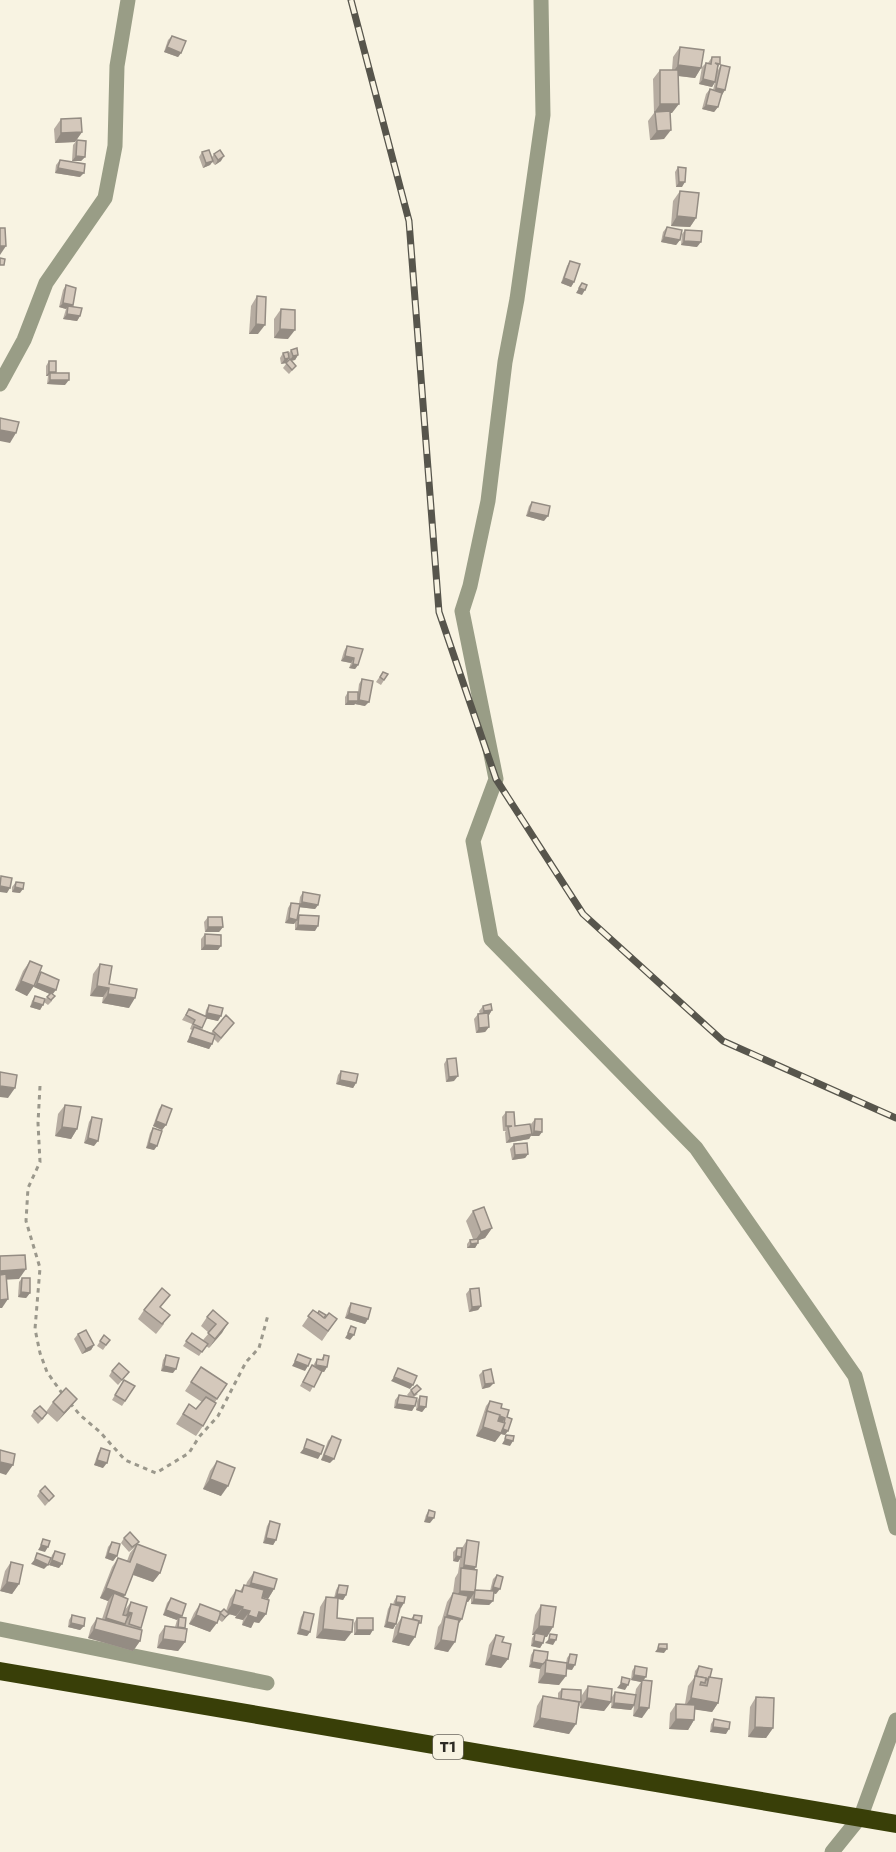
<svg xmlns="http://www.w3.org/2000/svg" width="896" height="1852" font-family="Jost,sans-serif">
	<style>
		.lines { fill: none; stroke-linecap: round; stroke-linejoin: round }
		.path { stroke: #9b988c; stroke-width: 3; stroke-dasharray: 4.5 4.5; stroke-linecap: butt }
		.minor { stroke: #999d86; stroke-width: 15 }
		.highway { stroke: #393f08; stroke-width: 18 }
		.rail-casing { stroke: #57554c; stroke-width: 7 }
		.rail { stroke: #f8f3e2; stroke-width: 4.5; stroke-dasharray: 14; stroke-linecap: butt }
		.wall { fill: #b6aca1 }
		.shaded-wall { fill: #948c83 }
		.building { fill: #d4c8bb; stroke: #948c83; stroke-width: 1.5 }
		.labels { text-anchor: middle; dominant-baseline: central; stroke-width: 4.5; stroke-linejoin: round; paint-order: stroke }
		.shield { fill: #f8f3e2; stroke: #69665d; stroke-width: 1.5 }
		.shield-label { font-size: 15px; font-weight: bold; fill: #2c2a24 }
	</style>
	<rect width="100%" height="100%" fill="#f8f3e2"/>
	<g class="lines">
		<g class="path">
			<polyline points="40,1086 38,1123 40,1162 28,1188 26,1221 40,1268 35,1329 40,1353 47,1372 64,1396"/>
			<polyline points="70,1403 80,1415 100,1432 125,1460 156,1473 189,1453 199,1437 218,1416 246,1362 259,1348 268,1315"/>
		</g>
		<g class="minor">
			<polyline points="541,0 543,115 517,299 505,362 488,501 470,586 462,611 496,779 473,841 491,939 696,1148 855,1376 896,1528"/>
			<polyline points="0,384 24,340 46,283 105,198 115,146 117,66 128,0"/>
			<polyline points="0,1629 267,1683"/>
			<polyline points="832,1852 861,1816 896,1720"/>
		</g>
		<polyline class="highway" points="0,1671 896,1824"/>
		<defs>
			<polyline id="rail" points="351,0 409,221 439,612 496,779 583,914 723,1041 896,1118"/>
		</defs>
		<use href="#rail" class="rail-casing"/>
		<use href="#rail" class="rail"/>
	</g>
	<g class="wall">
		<polygon points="172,36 181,53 178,57 164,52 168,40"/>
		<polygon points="680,47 701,68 695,78 678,76 672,113 670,113 664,139 650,140 648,121 654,113 653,79 660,70 672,70 673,57"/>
		<polygon points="712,57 720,64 718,67 718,70 721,65 725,90 721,95 718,107 714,112 702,109 706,94 710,89 713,90 715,82 712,87 699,84 702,67 706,63 708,63"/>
		<polygon points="61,119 82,132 75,142 55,143 54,129"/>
		<polygon points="77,140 85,157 81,161 72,161 73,145"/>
		<polygon points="202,152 212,157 214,154 221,161 215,165 212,162 210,165 203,168 199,157"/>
		<polygon points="60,160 80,177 55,173 56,165"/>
		<polygon points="678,167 682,187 676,187 675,172"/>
		<polygon points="680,191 696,218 690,227 671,226 673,201"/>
		<polygon points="667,227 680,240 676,245 661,242 663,232"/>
		<polygon points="685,230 697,247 681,245 682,234"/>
		<polygon points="570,261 574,282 571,287 561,283 567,266"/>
		<polygon points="66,285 73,305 72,306 80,316 77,321 63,319 66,309 59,307 63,290"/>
		<polygon points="257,296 258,334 249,334 251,306"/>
		<polygon points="281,309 288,339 274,338 274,319"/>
		<polygon points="291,350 298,355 295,360 291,361 296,366 289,374 283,368 289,360 289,359 286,363 281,364 280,358 283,353 288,354"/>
		<polygon points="49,361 55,373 65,385 47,384 48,376 46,376 46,366"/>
		<polygon points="532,502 544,521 526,516 529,506"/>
		<polygon points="347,646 358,665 355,669 349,668 351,663 341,661 344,651"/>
		<polygon points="383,672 388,674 381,685 376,682"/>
		<polygon points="362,679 365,706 355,704 354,705 345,705 345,697 348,692 358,692 359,684"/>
		<polygon points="16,882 20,893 12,892 12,887"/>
		<polygon points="303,892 318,905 315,909 299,907 298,917 299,915 315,931 295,930 295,922 294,924 285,923 288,908 291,903 299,904 300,897"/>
		<polygon points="208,917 223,927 219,932 205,932 204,922"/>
		<polygon points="205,934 218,950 201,950 201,939"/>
		<polygon points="30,961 38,977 41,972 53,994 52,1001 48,1005 44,1002 40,1010 30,1007 32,1001 35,996 45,1000 50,994 34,987 36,981 27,996 15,990 23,971"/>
		<polygon points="100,964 109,984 129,1008 102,1003 103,997 90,996 93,974"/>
		<polygon points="209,1005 218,1021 206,1018 201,1029 211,1033 226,1015 234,1023 218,1043 214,1039 212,1044 209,1049 187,1042 192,1030 190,1029 192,1024 182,1020 189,1009 205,1016 206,1010"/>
		<polygon points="483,1006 492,1010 489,1015 488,1015 489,1027 485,1032 476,1033 474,1019 478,1014 480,1014 479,1011"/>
		<polygon points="447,1059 454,1081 446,1082 444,1064"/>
		<polygon points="341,1071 356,1083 353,1088 336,1084 338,1075"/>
		<polygon points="65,1105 77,1129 71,1139 55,1136 58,1114"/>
		<polygon points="162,1105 166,1125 162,1130 153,1126 159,1109"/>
		<polygon points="506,1112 515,1126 531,1130 531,1124 535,1119 542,1132 539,1136 531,1136 531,1135 529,1139 506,1143 505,1132 506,1131 503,1131 502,1117"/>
		<polygon points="92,1117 94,1146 84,1143 89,1122"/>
		<polygon points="153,1128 157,1146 154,1150 146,1148 150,1133"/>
		<polygon points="514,1144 528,1154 525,1158 512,1160 510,1149"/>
		<polygon points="473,1211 492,1228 485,1238 478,1240 478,1243 475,1248 467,1248 467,1244 470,1240 473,1239 466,1221"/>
		<polygon points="22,1278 30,1293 26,1298 18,1297 19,1282"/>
		<polygon points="470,1289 481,1306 478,1310 469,1312 466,1294"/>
		<polygon points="351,1303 368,1319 365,1324 345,1318 348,1308"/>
		<polygon points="161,1307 164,1324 156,1334 138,1319 144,1310"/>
		<polygon points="313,1310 324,1318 337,1319 322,1341 302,1326"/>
		<polygon points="207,1317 228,1323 209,1348 206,1346 199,1356 183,1346 192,1333 203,1340 209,1333 201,1326"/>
		<polygon points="78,1334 94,1345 91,1350 82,1354 74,1339"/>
		<polygon points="104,1335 110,1340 103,1350 97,1346"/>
		<polygon points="166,1355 173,1373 161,1371 163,1360"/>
		<polygon points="324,1355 327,1367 324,1372 322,1371 310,1392 300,1386 312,1365 313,1366 314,1364 317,1359 321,1360"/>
		<polygon points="201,1367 227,1384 215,1402 203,1426 196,1436 176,1424 189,1404 196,1409 202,1402 185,1391"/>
		<polygon points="112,1371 125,1377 118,1385 109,1376"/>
		<polygon points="483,1371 490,1387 482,1389 479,1375"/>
		<polygon points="124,1380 135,1386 122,1406 112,1400"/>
		<polygon points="411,1390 418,1394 414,1397 412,1411 394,1408 395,1400 399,1395 408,1396 407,1395"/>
		<polygon points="420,1396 426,1407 422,1412 416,1410 417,1401"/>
		<polygon points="490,1401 501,1408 507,1417 505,1435 501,1434 495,1442 476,1436 486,1406"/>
		<polygon points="53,1402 70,1408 57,1422 46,1412"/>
		<polygon points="34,1411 44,1418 38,1424 31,1416"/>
		<polygon points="332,1436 330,1463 321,1460 328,1441"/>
		<polygon points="101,1448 103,1468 94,1465 98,1453"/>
		<polygon points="217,1461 221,1496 203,1489 210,1471"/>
		<polygon points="40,1491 54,1496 45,1506 37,1496"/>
		<polygon points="429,1510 430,1523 424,1522 426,1515"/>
		<polygon points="270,1521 276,1540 273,1545 263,1543 267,1526"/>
		<polygon points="124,1538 137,1544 160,1573 153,1582 133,1575 124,1597 124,1611 131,1602 141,1628 140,1629 140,1641 133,1651 88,1638 91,1627 97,1618 102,1619 108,1601 100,1598 112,1567 118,1558 127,1561 130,1553 135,1547 129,1552 121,1543"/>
		<polygon points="467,1540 475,1569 475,1590 490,1591 493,1579 497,1575 496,1594 493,1593 493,1601 489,1605 471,1604 471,1598 468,1602 466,1602 448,1652 434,1649 438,1627 441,1623 447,1602 453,1593 455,1578 458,1573 460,1559 458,1562 453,1561 453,1552 457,1548 462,1548"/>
		<polygon points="112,1542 117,1556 113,1561 105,1558 108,1547"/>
		<polygon points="55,1551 59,1568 49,1565 52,1555"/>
		<polygon points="11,1562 19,1584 12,1594 0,1591 5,1571"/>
		<polygon points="254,1572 274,1589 268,1599 262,1597 266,1614 259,1623 254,1622 251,1628 242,1625 243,1620 235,1618 236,1616 229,1614 222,1622 218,1619 210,1632 189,1624 194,1613 200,1604 221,1612 226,1611 230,1599 236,1590 240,1591 244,1585 246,1585 247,1582"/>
		<polygon points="339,1585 346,1595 343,1600 338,1599 337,1618 345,1641 316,1638 320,1607 326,1597 334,1598 336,1590"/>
		<polygon points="397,1596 401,1608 396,1624 393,1629 384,1627 388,1609 391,1604 393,1605 394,1601"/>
		<polygon points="171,1598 181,1617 185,1628 185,1642 178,1651 157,1648 159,1635 165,1626 175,1627 177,1620 163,1615 167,1603"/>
		<polygon points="541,1605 547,1637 544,1637 543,1643 540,1648 531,1646 532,1638 534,1635 532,1635 535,1615"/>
		<polygon points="304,1612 310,1632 307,1636 297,1634 301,1617"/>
		<polygon points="72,1615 84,1626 80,1630 68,1627 69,1620"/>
		<polygon points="414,1615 417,1628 409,1646 392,1642 395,1627 402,1617 411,1619"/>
		<polygon points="357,1618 370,1635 354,1635 354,1623"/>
		<polygon points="496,1635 502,1642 508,1659 501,1668 485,1665 489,1645"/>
		<polygon points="534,1650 547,1660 566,1663 567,1658 570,1654 572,1670 567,1669 559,1685 538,1683 540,1669 529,1667 531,1655"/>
		<polygon points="635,1666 644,1680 642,1718 633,1716 634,1706 631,1710 611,1708 612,1697 615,1692 635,1695 636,1689 641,1682 631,1680 632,1671"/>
		<polygon points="699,1666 710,1677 718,1703 712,1712 695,1709 694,1720 688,1730 669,1729 670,1713 676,1704 685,1704 688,1686 694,1678 695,1671"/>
		<polygon points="588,1686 611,1702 604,1711 580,1708 582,1695"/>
		<polygon points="562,1689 581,1702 569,1734 533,1727 537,1706 543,1696 558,1699 558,1693"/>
		<polygon points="756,1697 773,1728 766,1738 748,1737 750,1707"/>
		<polygon points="714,1719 726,1734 710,1732 711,1724"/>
	</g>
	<g class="shaded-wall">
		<polygon points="167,47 181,53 178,57 164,52"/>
		<polygon points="678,65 701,68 695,78 671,75"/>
		<polygon points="703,79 715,82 712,87 699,84"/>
		<polygon points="716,88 725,90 722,95 713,93"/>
		<polygon points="660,104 679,104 672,113 655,113 655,112 654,113"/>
		<polygon points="706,105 718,107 714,112 702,109"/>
		<polygon points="671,130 664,139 650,140 657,131"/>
		<polygon points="82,132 75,142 55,143 61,133"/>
		<polygon points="76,156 85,157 81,161 72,161"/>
		<polygon points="224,156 221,161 215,165 218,160"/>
		<polygon points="213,161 210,165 203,168 206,163"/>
		<polygon points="58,168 84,173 80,177 55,173"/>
		<polygon points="679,182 685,182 682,187 676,187"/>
		<polygon points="677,216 696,218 690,227 671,226"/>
		<polygon points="664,237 680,240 676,245 661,242"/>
		<polygon points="684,241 701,242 697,247 681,245"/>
		<polygon points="0,246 6,246 0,255"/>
		<polygon points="564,278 574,282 571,287 561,283"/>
		<polygon points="579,288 585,290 582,295 576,293"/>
		<polygon points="63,303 73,305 70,310 68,306 66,309 59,307"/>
		<polygon points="67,314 80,316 77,321 63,319"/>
		<polygon points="256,324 265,325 258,334 249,334"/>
		<polygon points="280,329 295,330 288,339 274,338"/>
		<polygon points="298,355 295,360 289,361 293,356"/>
		<polygon points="289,358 286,363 281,364 285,359"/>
		<polygon points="49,372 56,372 52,377 50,373 48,376 46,376"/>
		<polygon points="50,380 69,380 65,385 47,384"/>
		<polygon points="0,430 16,433 10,443 0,441"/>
		<polygon points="529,512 548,516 544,521 526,516"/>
		<polygon points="345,656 354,658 351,663 341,661"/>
		<polygon points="353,664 358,665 355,669 349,668"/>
		<polygon points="359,700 369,702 365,706 355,704"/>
		<polygon points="348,701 358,701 354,705 345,705"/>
		<polygon points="0,886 10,888 7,893 0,892"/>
		<polygon points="15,887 23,889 20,893 12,892"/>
		<polygon points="302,902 318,905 315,909 298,907"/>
		<polygon points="289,918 297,920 294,924 285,923"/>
		<polygon points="298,925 318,926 315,931 295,930"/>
		<polygon points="208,927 223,927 219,932 205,932"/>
		<polygon points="205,945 221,946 218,950 201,950"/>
		<polygon points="21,981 34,986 27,996 15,990"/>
		<polygon points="37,983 56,990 52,995 34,987"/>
		<polygon points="97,986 109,988 103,997 90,996"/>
		<polygon points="108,994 135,998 129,1008 102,1003"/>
		<polygon points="33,1002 43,1005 40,1010 30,1007"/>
		<polygon points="492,1010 489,1015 480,1016 484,1011"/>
		<polygon points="207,1013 221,1016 218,1021 204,1018"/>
		<polygon points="489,1027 485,1032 476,1033 479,1028"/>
		<polygon points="190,1037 212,1044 209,1049 187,1042"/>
		<polygon points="458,1076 454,1081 446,1082 449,1077"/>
		<polygon points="340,1080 356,1083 353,1088 336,1084"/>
		<polygon points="0,1086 15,1088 8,1098 0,1097"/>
		<polygon points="156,1121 166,1125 162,1130 153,1126"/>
		<polygon points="62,1127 77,1129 71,1139 55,1136"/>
		<polygon points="534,1131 542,1132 539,1136 531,1136"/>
		<polygon points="532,1134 529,1139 506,1143 510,1138"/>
		<polygon points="88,1138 98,1141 94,1146 84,1143"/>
		<polygon points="149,1143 157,1146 154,1150 146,1148"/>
		<polygon points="528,1154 525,1158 512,1160 515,1155"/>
		<polygon points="492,1228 485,1238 474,1242 481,1232"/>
		<polygon points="478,1243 475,1248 467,1248 471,1244"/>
		<polygon points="26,1269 19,1279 0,1280 0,1271"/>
		<polygon points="21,1292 30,1293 26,1298 18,1297"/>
		<polygon points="8,1299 2,1308 0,1308 0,1300"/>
		<polygon points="481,1306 478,1310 469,1312 472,1307"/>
		<polygon points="349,1313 368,1319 365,1324 345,1318"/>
		<polygon points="228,1323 222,1333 209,1348 215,1339"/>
		<polygon points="348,1333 354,1335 350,1340 345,1338"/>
		<polygon points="94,1345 91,1350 82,1354 86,1349"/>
		<polygon points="295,1361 308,1366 305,1371 292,1366"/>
		<polygon points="316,1365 327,1367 324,1372 313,1370"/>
		<polygon points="164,1366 176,1369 173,1373 161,1371"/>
		<polygon points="394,1377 413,1385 410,1389 391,1381"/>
		<polygon points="494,1383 490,1387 482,1389 485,1384"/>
		<polygon points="77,1399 70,1408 57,1422 64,1413"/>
		<polygon points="397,1404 415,1406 412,1411 394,1408"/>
		<polygon points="419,1406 426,1407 422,1412 416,1410"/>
		<polygon points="487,1413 505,1418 502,1423 485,1418"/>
		<polygon points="483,1427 502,1429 508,1431 505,1435 501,1434 495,1442 476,1436"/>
		<polygon points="505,1439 513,1441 510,1446 502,1444"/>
		<polygon points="304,1448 321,1454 318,1459 300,1453"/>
		<polygon points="324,1455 334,1459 330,1463 321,1460"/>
		<polygon points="97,1460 107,1463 103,1468 94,1465"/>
		<polygon points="0,1462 13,1465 6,1475 0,1473"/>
		<polygon points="210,1479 228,1486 221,1496 203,1489"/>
		<polygon points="427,1517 434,1518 430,1523 424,1522"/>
		<polygon points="266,1538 276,1540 273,1545 263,1543"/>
		<polygon points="41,1545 48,1547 45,1552 38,1550"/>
		<polygon points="108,1553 117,1556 113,1561 105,1558"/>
		<polygon points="456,1556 461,1557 458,1562 453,1561"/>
		<polygon points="35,1559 48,1565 44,1569 31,1564"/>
		<polygon points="52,1560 62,1564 59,1568 49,1565"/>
		<polygon points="137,1564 160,1573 153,1582 131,1574"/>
		<polygon points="464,1565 476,1567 470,1576 461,1570"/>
		<polygon points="7,1582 19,1584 12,1594 0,1591"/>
		<polygon points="251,1583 274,1589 268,1599 244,1592"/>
		<polygon points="493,1587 500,1589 496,1594 490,1592"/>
		<polygon points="106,1588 125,1595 119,1605 114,1593 108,1601 100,1598"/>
		<polygon points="460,1591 475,1592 468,1602 453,1600"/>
		<polygon points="337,1594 346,1595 343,1600 334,1598"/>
		<polygon points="474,1599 493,1601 489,1605 471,1604"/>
		<polygon points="396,1602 404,1603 401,1608 393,1607"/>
		<polygon points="232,1604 243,1607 236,1616 229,1614 222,1622 225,1617 226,1613"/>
		<polygon points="242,1609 250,1611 243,1620 235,1618"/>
		<polygon points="166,1610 182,1616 179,1620 179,1617 177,1620 163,1615"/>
		<polygon points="128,1612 132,1613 125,1623 121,1621"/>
		<polygon points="259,1612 266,1614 259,1623 254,1622 251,1628 242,1625 248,1615"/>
		<polygon points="196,1615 217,1623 210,1632 189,1624"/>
		<polygon points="447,1615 462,1619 455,1629 444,1619"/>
		<polygon points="106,1618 125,1624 118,1634 99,1627"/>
		<polygon points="387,1622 396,1624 393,1629 384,1627"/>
		<polygon points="71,1623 84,1626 80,1630 68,1627"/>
		<polygon points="539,1626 553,1627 547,1637 535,1636 535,1633 534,1635 532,1635"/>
		<polygon points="94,1629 140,1641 133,1651 88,1638"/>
		<polygon points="300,1629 310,1632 307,1636 297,1634"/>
		<polygon points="323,1629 352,1632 345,1641 316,1638"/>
		<polygon points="357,1630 373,1630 370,1635 354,1635"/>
		<polygon points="398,1633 415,1637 409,1646 392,1642"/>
		<polygon points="163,1639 185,1642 178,1651 157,1648"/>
		<polygon points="549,1639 556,1640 553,1645 545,1643"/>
		<polygon points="441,1640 455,1642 448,1652 434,1649"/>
		<polygon points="534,1641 543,1643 540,1648 531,1646"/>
		<polygon points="658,1648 667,1649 664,1653 655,1652"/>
		<polygon points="491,1655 508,1659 501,1668 485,1665"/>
		<polygon points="532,1662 543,1664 540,1669 529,1667"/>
		<polygon points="568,1664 575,1665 572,1670 565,1669"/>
		<polygon points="545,1673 566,1676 559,1685 538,1683"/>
		<polygon points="634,1675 646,1677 642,1682 642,1680 641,1682 631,1680"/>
		<polygon points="621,1683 628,1685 625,1690 617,1688"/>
		<polygon points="587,1698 611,1702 604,1711 580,1708"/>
		<polygon points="691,1698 718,1703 712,1712 684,1708"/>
		<polygon points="614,1703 634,1705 631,1710 611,1708"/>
		<polygon points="639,1707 649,1708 642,1718 633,1716"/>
		<polygon points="540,1718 576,1724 569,1734 533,1727"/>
		<polygon points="676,1719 694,1720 688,1730 669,1729"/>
		<polygon points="713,1727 729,1729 726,1734 710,1732"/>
		<polygon points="755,1727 773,1728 766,1738 748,1737"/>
	</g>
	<g class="building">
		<polygon points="172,36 186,41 181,53 167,47"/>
		<polygon points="680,47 704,50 701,68 678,65"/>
		<polygon points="712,57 720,57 720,64 715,63 718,65 715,82 703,79 706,63 711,64"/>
		<polygon points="721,65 730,67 725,90 716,88"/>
		<polygon points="660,70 678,70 679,104 660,104"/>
		<polygon points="710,89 722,93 718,107 706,105"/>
		<polygon points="670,111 671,130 657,131 655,112"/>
		<polygon points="81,118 82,132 61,133 61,119"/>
		<polygon points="77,140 86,141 85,157 76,156"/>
		<polygon points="209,150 213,161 206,163 202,152"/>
		<polygon points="220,150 224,156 218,160 214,154"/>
		<polygon points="60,160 85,164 84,173 58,168"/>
		<polygon points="678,167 686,168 685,182 679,182"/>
		<polygon points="680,191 699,193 696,218 677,216"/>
		<polygon points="667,227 682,230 680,240 664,237"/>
		<polygon points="0,228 5,228 6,246 0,246"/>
		<polygon points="685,230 702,231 701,242 684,241"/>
		<polygon points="0,258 5,259 4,265 0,265"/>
		<polygon points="570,261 580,264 574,282 564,278"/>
		<polygon points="582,283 587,285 585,290 579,288"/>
		<polygon points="66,285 76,288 73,305 63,303"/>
		<polygon points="257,296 266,297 265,325 256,324"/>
		<polygon points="68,306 82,308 80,316 67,314"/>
		<polygon points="281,309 295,310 295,330 280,329"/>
		<polygon points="297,348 298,355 293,356 291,350"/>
		<polygon points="288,352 289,358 285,359 283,353"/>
		<polygon points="290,359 296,366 292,370 286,363"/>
		<rect x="49" y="361" width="7" height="11"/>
		<rect x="50" y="373" width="19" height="7"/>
		<polygon points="0,418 19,422 16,433 0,430"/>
		<polygon points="532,502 550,506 548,516 529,512"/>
		<polygon points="347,646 363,649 358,665 353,664 354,658 345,656"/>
		<polygon points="383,672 388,674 384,680 380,677"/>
		<polygon points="362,679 373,681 369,702 359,700"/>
		<rect x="348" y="692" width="10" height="9"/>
		<polygon points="1,876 12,878 10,888 0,886"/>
		<polygon points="16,882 24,883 23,889 15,887"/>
		<polygon points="303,892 320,895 318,905 302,902"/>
		<polygon points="291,903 300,904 297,920 289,918"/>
		<polygon points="299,915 319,916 318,926 298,925"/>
		<polygon points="208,917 222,917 223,927 208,927"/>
		<polygon points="205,934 221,935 221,946 205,945"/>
		<polygon points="30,961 42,966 34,986 21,981"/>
		<polygon points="100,964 112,966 109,984 137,989 135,998 108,994 109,988 97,986"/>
		<polygon points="41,972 59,980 56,990 37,983"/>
		<polygon points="51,993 55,996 51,1000 47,997"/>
		<polygon points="35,996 45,999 43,1005 33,1002"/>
		<polygon points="491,1004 492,1010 484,1011 483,1006"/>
		<polygon points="209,1005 223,1008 221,1016 207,1013"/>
		<polygon points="189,1009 207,1017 202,1028 193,1024 195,1020 186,1015"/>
		<polygon points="488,1013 489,1027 479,1028 478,1014"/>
		<polygon points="226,1015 234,1023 221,1038 213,1031"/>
		<polygon points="194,1027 215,1035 212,1044 190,1037"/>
		<polygon points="456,1058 458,1076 449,1077 447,1059"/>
		<polygon points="341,1071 358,1074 356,1083 340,1080"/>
		<polygon points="0,1072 17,1075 15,1088 0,1086"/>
		<polygon points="65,1105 81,1107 77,1129 62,1127"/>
		<polygon points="162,1105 172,1109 166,1125 156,1121"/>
		<polygon points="506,1112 514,1112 515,1126 530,1124 532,1134 510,1138 508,1127 512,1126 506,1126"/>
		<polygon points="92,1117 102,1119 98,1141 88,1138"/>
		<polygon points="535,1119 542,1119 542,1132 534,1131"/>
		<polygon points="153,1128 162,1131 157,1146 149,1143"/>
		<polygon points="527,1143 528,1154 515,1155 514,1144"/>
		<polygon points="484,1207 492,1228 481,1232 473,1211"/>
		<polygon points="478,1239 478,1243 471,1244 470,1240"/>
		<polygon points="25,1255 26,1269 0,1271 0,1256"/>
		<polygon points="6,1274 8,1299 0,1300 0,1275"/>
		<polygon points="22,1278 30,1278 30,1293 21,1292"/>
		<polygon points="162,1288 170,1295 160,1307 170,1315 162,1324 144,1310"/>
		<polygon points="479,1288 481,1306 472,1307 470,1289"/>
		<polygon points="351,1303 371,1308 368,1319 349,1313"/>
		<polygon points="213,1310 228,1323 215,1339 208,1333 216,1324 207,1317"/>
		<polygon points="313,1310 325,1318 329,1313 337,1319 328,1331 308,1316"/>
		<polygon points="319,1311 326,1315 324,1318 318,1313"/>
		<polygon points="351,1326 356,1328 354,1335 348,1333"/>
		<polygon points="86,1330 94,1345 86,1349 78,1334"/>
		<polygon points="192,1333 208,1344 202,1352 186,1341"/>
		<polygon points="104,1335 110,1340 106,1345 100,1341"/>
		<polygon points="298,1354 311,1359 308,1366 295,1361"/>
		<polygon points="166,1355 179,1358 176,1369 164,1366"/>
		<polygon points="324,1355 329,1356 327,1367 316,1365 317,1359 323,1360"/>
		<polygon points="119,1363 129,1372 122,1380 112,1371"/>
		<polygon points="312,1365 322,1371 314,1387 303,1382"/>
		<polygon points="201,1367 227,1384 217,1399 191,1382"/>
		<polygon points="398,1368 417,1376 413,1385 394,1377"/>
		<polygon points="491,1369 494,1383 485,1384 483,1371"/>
		<polygon points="124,1380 135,1386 125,1401 115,1395"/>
		<polygon points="417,1385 421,1389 414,1395 411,1390"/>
		<polygon points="66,1388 77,1399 64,1413 53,1402"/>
		<polygon points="399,1395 417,1398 415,1406 397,1404"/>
		<polygon points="420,1396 427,1397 426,1407 419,1406"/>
		<polygon points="206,1397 216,1403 203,1426 183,1414 189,1404 196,1409"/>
		<polygon points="490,1401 502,1404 501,1408 509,1410 507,1417 512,1419 508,1431 503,1429 505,1418 487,1411 486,1413"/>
		<polygon points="40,1406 47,1413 42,1419 34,1411"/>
		<polygon points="487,1411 500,1415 498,1421 505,1423 501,1433 483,1427"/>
		<polygon points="506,1435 514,1436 513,1441 505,1439"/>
		<polygon points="332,1436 341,1440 334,1459 324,1455"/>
		<polygon points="307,1439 324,1446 321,1454 304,1448"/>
		<polygon points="101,1448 110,1451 107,1463 97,1460"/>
		<polygon points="0,1450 15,1454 13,1465 0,1462"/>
		<polygon points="217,1461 235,1468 228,1486 210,1479"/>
		<polygon points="45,1486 54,1496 49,1501 40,1491"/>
		<polygon points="429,1510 435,1512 434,1518 427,1517"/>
		<polygon points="270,1521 280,1524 276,1540 266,1538"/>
		<polygon points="130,1532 139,1542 132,1547 124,1538"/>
		<polygon points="43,1539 50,1541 48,1547 41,1545"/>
		<polygon points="467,1540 479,1542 476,1567 464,1565"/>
		<polygon points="112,1542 120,1544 117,1556 108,1553"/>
		<polygon points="137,1544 166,1555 160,1573 137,1564 125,1595 106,1588 118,1558 130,1562"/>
		<polygon points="457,1548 462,1548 461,1557 456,1556"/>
		<polygon points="55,1551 65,1554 62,1564 52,1560"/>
		<polygon points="37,1553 51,1558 48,1565 35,1559"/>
		<polygon points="11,1562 23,1565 19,1584 7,1582"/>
		<polygon points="461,1568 477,1570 475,1592 460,1591"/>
		<polygon points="254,1572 277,1579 274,1589 251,1583"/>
		<polygon points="497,1575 503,1577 500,1589 493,1587"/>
		<polygon points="244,1585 264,1590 262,1598 269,1600 266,1614 259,1612 257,1618 248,1615 250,1611 242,1609 243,1607 232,1604 236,1590 242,1592"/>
		<polygon points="339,1585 348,1586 346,1595 337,1594"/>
		<polygon points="475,1590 494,1591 493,1601 474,1599"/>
		<polygon points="114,1593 128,1599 123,1615 128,1616 125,1624 106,1618"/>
		<polygon points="453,1593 468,1596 462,1619 447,1615"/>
		<polygon points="397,1596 405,1597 404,1603 396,1602"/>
		<polygon points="326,1597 338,1598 337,1618 353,1620 352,1632 323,1629"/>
		<polygon points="171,1598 186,1604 182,1616 166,1610"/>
		<polygon points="131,1602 147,1607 141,1628 129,1624 132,1613 128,1612"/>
		<polygon points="200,1604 221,1612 217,1623 196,1615"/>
		<polygon points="391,1604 400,1606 396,1624 387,1622"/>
		<polygon points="541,1605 556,1607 553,1627 539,1626"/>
		<polygon points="224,1609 229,1614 225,1617 220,1613"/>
		<polygon points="304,1612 314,1614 310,1632 300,1629"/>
		<polygon points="72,1615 85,1618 84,1626 71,1623"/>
		<polygon points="414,1615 422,1616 421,1623 418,1623 419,1621 413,1619"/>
		<polygon points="179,1617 186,1618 185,1628 178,1627"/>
		<polygon points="402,1617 419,1621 415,1637 398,1633"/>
		<polygon points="445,1617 459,1620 455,1642 441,1640"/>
		<polygon points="97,1618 142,1630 140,1641 94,1629"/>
		<rect x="357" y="1618" width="16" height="12"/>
		<polygon points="165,1626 187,1629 185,1642 163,1639"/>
		<polygon points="535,1633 545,1635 543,1643 534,1641"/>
		<polygon points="550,1634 557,1635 556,1640 549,1639"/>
		<polygon points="496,1635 504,1637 502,1642 511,1644 508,1659 491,1655"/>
		<polygon points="659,1644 667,1644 667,1649 658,1648"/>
		<polygon points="534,1650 548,1652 547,1660 543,1664 532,1662"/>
		<polygon points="570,1654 577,1655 575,1665 568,1664"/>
		<polygon points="546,1660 567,1663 566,1676 545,1673"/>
		<polygon points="635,1666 647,1668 646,1677 634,1675"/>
		<polygon points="699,1666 712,1669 710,1677 709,1677 707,1680 706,1679 706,1678 696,1676"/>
		<polygon points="695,1676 706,1678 705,1683 701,1682 700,1685 707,1686 709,1677 722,1679 718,1703 691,1698"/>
		<polygon points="622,1677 630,1679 628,1685 621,1683"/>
		<polygon points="642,1680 652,1681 649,1708 639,1707"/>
		<polygon points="588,1686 612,1689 611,1702 587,1698"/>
		<polygon points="562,1689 581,1690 581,1702 561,1699"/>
		<polygon points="615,1692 636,1695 634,1705 614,1703"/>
		<polygon points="543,1696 579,1702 576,1724 540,1718"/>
		<polygon points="756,1697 774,1698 773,1728 755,1727"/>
		<polygon points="676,1704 695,1705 694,1720 676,1719"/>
		<polygon points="714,1719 730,1722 729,1729 713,1727"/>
	</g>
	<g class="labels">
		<rect class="shield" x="433" y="1735" width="30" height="24" rx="4.5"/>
		<g class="shield-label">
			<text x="448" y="1747">T1</text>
		</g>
	</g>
</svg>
